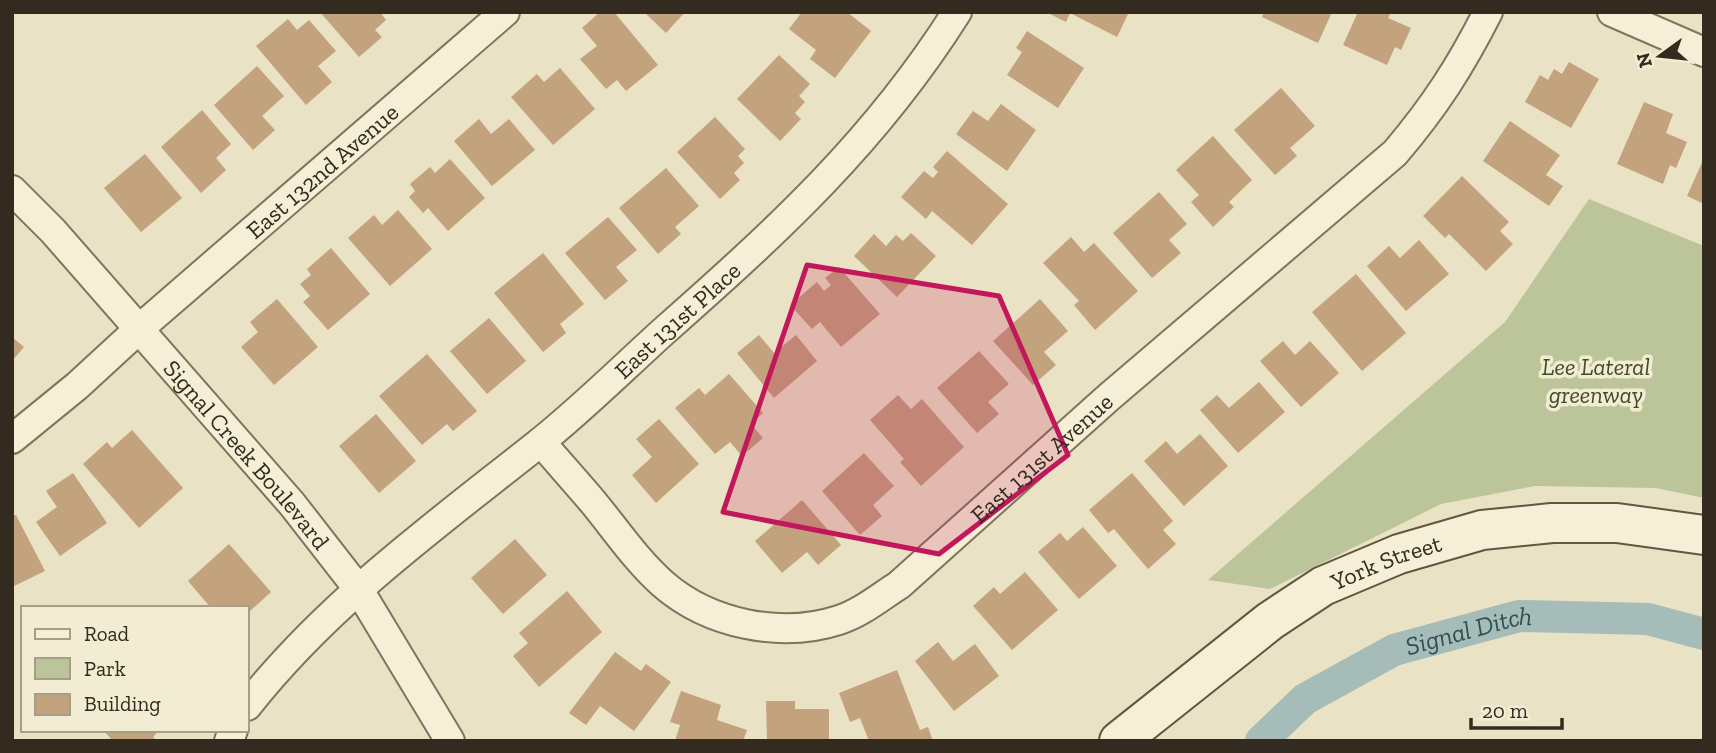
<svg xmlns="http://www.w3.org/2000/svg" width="1716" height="753" font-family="'Zilla Slab',serif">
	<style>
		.green { fill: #bbc599 }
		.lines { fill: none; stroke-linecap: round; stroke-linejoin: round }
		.canal { stroke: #a5bcb8; stroke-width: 32 }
		.building { fill: #c3a27e }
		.street-casing { stroke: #81745c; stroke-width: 32 }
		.secondary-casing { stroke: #63553f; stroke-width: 42 }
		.street { stroke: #f4efd6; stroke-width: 28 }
		.secondary { stroke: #f4efd6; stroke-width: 38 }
		.marked { fill: #c2185b; fill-opacity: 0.2; stroke: #c2185b; stroke-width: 5; stroke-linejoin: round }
		.labels { text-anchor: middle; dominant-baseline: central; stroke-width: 7; stroke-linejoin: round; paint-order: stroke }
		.street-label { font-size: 24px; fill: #332b1f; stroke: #f1ecd2 }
		.park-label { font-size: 24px; font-style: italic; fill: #3f4d27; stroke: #f1ecd2 }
		.water-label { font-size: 26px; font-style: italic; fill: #2f4f51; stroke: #f1ecd2 }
	</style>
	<rect width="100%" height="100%" fill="#e9e2c4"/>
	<polygon class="green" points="1589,199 1704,246 1704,498 1656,488 1535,486 1441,504 1270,589 1208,580 1505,322"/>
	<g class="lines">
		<path class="canal" id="s1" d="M1261,741L1305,699L1394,650L1519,616L1648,619L1704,634"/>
	</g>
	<g class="building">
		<polygon points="320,12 380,12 386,20 375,30 382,37 359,57"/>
		<polygon points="600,12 614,12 658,65 626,91 617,80 606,89 580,59 597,46 582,28"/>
		<polygon points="644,12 685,12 666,33"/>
		<polygon points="802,12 847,12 871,31 835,78 810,59 816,50 789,29"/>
		<polygon points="1046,12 1129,12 1117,37 1070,13 1066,22"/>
		<polygon points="1264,12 1332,12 1318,43 1262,17"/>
		<polygon points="1358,12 1391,12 1388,18 1411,28 1401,50 1395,47 1387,65 1343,45"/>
		<polygon points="288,19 297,30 309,20 336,51 318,66 332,82 306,105 256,46"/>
		<polygon points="1027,31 1084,68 1058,108 1007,75 1022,52 1016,48"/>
		<polygon points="779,55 810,84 799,96 805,102 795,113 801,119 780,141 737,99"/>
		<polygon points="1569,62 1599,79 1571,128 1525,102 1540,75 1548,80 1554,69 1562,74"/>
		<polygon points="257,66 284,96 262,116 275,130 253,150 214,105"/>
		<polygon points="560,68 595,109 553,145 511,97 537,74 544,82"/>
		<polygon points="1281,88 1315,126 1290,148 1297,156 1275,175 1234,130"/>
		<polygon points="1644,102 1673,114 1666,133 1687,142 1676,168 1670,165 1663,184 1617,164"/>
		<polygon points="1001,104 1036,130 1007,171 956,134 973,111 988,121"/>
		<polygon points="202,110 231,144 216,158 226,170 201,193 161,147"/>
		<polygon points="715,117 745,149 738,156 744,163 734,173 740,180 720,199 677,152"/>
		<polygon points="479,119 491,134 509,119 535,150 492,186 454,141"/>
		<polygon points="1510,121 1560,155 1546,175 1563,186 1549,206 1483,161"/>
		<polygon points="1213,136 1252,180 1229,202 1234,207 1213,227 1191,202 1199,195 1176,170"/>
		<polygon points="947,151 1008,204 972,245 932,211 926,219 901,197 924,171 933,178 938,172 933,167"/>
		<polygon points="145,154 182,198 141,232 104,188"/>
		<polygon points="1704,158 1704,204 1687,196"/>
		<polygon points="450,159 485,198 448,231 428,208 423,213 409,197 415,191 410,184 430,167 435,173"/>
		<polygon points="666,168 699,206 675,227 681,234 658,254 619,208"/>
		<polygon points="1462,176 1509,222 1500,231 1513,244 1486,271 1449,234 1445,238 1423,216"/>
		<polygon points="1159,192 1187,224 1169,240 1181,253 1152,278 1113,233"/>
		<polygon points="398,210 432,249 390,286 348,238 374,215 382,225"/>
		<polygon points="608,217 637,250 616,267 628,281 605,300 565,253"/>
		<polygon points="911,233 936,256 897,297 854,256 874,234 886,246 896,235 903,241"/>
		<polygon points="1071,237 1084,252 1094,243 1138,291 1095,330 1074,305 1079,301 1043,263"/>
		<polygon points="1419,240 1449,274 1406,311 1367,266 1389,246 1400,258"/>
		<polygon points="331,248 370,294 328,330 303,302 310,296 300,284 311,275 307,269"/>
		<polygon points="543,253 584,304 560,324 566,333 543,352 494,293"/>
		<polygon points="839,267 880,314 841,347 820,322 812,329 790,305 817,282 824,291 831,285 825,278"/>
		<polygon points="1356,274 1406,333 1362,371 1312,312"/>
		<polygon points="277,299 318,347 274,385 241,347 258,332 250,322"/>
		<polygon points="1040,299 1068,331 1044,352 1056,365 1033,385 993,341"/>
		<polygon points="489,318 526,361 487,394 450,351"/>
		<polygon points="759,335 774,353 796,335 817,361 774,398 737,353"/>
		<polygon points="12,337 24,347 12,361"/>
		<polygon points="1283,341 1295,355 1310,341 1339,373 1301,407 1260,361"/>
		<polygon points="979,351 1009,384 988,402 999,414 977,433 937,388"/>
		<polygon points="427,354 477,411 453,431 447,424 422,445 379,396"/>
		<polygon points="729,374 763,413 751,424 763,438 742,456 730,442 715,454 675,408 699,388 705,395"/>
		<polygon points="1259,382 1285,412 1238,453 1200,410 1217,395 1229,408"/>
		<polygon points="898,395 911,409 922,399 964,447 921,486 900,462 904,459 870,420"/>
		<polygon points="376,414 416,461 379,493 339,446"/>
		<polygon points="659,419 699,464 656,503 632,475 652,457 636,439"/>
		<polygon points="132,430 183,488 139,528 83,464 107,442 112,448"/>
		<polygon points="1200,434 1228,466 1184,506 1144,461 1166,441 1177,454"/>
		<polygon points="864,453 894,486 873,505 882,516 860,535 822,491"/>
		<polygon points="73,473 107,523 60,556 36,522 57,507 46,491"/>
		<polygon points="1132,473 1173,521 1163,530 1176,544 1148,569 1114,529 1108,533 1089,510"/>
		<polygon points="802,500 841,545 818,565 807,552 782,573 755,541"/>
		<polygon points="16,515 45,571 12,587 12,516"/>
		<polygon points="1083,527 1117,566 1079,599 1038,552 1060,533 1067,541"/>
		<polygon points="515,539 547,575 503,614 471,578"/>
		<polygon points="229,544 271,592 250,611 245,606 243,608 211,608 188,581"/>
		<polygon points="1025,572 1058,610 1012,650 973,606 994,587 1000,594"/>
		<polygon points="567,591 602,632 539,687 513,656 528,643 519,633"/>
		<polygon points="938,642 953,661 975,644 999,676 954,711 915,661"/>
		<polygon points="615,652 641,671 646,664 671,682 634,731 600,706 586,725 569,713"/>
		<polygon points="897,670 920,730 928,727 933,741 869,741 860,718 850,722 839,693"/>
		<polygon points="681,691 721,705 717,720 747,730 743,741 675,741 680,725 670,722"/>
		<polygon points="766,701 795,701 795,709 829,709 829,741 767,741"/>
		<polygon points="103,730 159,730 153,737 157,741 113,741"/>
	</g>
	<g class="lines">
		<defs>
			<g id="street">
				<polyline points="1612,12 1704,52"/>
				<path id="s2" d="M12,190L53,231L292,504L359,590L450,741"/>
				<path id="s3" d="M12,439L77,386L139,329L505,12"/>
				<path id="s4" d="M541,442C558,462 576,482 593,502C616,530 636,560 663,584C709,624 781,639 839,620C861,613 880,597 899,585L1109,397L1395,153C1435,106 1460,67 1488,12"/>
				<path id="s5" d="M247,706C328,603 436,525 538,444C582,409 622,369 664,331C777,231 875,142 957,12"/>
				<polyline points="229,741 233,730"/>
			</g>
			<g id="secondary">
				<path id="s6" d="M1119,741L1270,621L1323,586L1399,554L1482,530L1552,523H1617L1704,535"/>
			</g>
		</defs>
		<use href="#street" class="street-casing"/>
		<use href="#secondary" class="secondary-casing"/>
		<use href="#street" class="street"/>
		<use href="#secondary" class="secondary"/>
	</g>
	<path class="marked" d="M807,265L999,296L1068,455L939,554L723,512Z"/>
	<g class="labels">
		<g class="street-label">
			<text stroke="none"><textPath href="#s3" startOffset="410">East 132nd Avenue</textPath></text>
			<text stroke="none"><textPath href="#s5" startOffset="579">East 131st Place</textPath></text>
			<text stroke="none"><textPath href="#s2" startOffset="354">Signal Creek Boulevard</textPath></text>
			<text stroke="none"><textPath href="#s4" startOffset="635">East 131st Avenue</textPath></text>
			<text stroke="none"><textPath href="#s6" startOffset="324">York Street</textPath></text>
		</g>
		<g class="park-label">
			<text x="1596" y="366">Lee Lateral<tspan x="1596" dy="28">greenway</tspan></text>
		</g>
		<g class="water-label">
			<text stroke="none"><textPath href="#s1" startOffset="240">Signal Ditch</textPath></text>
		</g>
	</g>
	<rect width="1716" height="753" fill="none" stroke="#332b1f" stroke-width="28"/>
	<rect x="21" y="606" width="228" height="126" fill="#f1ecd2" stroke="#a59f8a" stroke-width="2"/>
	<rect x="35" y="629" width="35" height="10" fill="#f4efd6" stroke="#a59f8a" stroke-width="2"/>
	<text x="84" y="641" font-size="21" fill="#332b1f">Road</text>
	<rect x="35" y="658" width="35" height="21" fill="#bbc599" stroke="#a59f8a" stroke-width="2"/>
	<text x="84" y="676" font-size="21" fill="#332b1f">Park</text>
	<rect x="35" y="694" width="35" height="21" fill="#c3a27e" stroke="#a59f8a" stroke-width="2"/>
	<text x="84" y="711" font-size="21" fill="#332b1f">Building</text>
	<g transform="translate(1660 56) rotate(255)" stroke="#f1ecd2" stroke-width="5" paint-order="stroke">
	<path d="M0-5L12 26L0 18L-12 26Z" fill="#332b1f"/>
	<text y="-10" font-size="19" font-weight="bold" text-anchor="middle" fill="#332b1f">N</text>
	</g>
	<path d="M1471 718v10h91v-10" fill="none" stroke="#332b1f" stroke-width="3.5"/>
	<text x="1482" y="718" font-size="21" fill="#332b1f" stroke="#f1ecd2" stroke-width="5" paint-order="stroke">20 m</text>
</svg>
